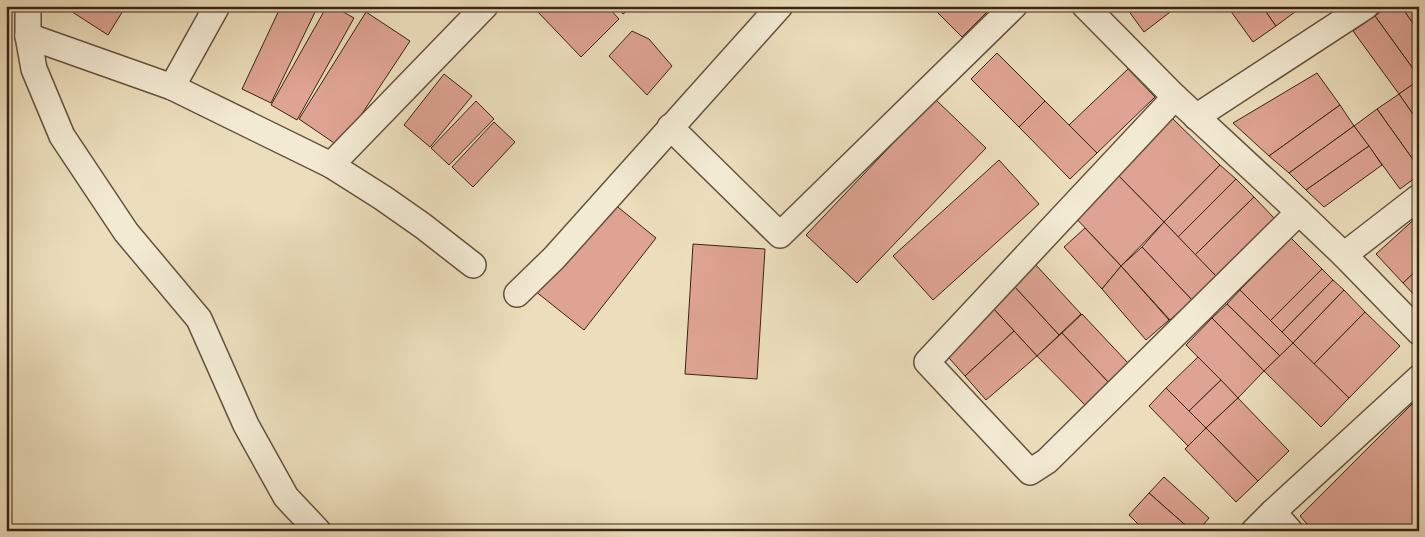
<svg xmlns="http://www.w3.org/2000/svg" width="1425" height="537" font-family="'IM FELL DW Pica',serif">
	<style>
		.building { fill: #dea392; stroke: #382415 }
		.lines { fill: none; stroke-linecap: round; stroke-linejoin: round }
		.minor-casing { stroke: #65523f; stroke-width: 28 }
		.minor { stroke: #f3ead3; stroke-width: 25 }
	</style>
	<rect width="100%" height="100%" fill="#ecdebc"/>
	<filter id="stains"><feTurbulence type="fractalNoise" baseFrequency=".004" numOctaves="4"/><feColorMatrix values="0 0 0 0 .2 0 0 0 0 .09 0 0 0 0 .02 0 0 0 .5 -.17"/></filter>
	<radialGradient id="worn" r=".72"><stop offset=".6" stop-color="#630" stop-opacity="0"/><stop offset="1" stop-color="#630" stop-opacity=".3"/></radialGradient>
	<g class="building">
		<polygon points="63,6 126,6 108,35"/>
		<polygon points="281,6 313,6 317,8 271,103 242,89"/>
		<polygon points="327,6 333,6 354,18 297,120 271,105"/>
		<polygon points="540,6 607,6 619,19 581,57 536,10"/>
		<polygon points="615,6 634,6 623,14"/>
		<polygon points="931,6 993,6 962,37"/>
		<polygon points="1125,6 1178,6 1144,32"/>
		<polygon points="1227,6 1262,6 1276,26 1253,42"/>
		<polygon points="1262,6 1297,6 1299,9 1276,26"/>
		<polygon points="1388,6 1401,6 1419,32 1419,77 1375,16"/>
		<polygon points="1401,6 1419,6 1419,32"/>
		<polygon points="366,12 410,41 340,147 299,119"/>
		<polygon points="1375,16 1419,77 1419,80 1399,94 1353,31"/>
		<polygon points="632,31 649,39 672,66 647,95 609,56"/>
		<polygon points="997,53 1045,101 1019,127 971,79"/>
		<polygon points="1128,69 1155,97 1097,153 1069,125"/>
		<polygon points="1317,73 1340,105 1269,156 1233,123"/>
		<polygon points="444,74 472,96 430,147 404,125"/>
		<polygon points="1419,80 1419,123 1399,94"/>
		<polygon points="1399,94 1419,123 1419,168 1377,109"/>
		<polygon points="935,99 986,148 857,283 806,235"/>
		<polygon points="476,101 494,119 449,165 431,148"/>
		<polygon points="1045,101 1097,153 1070,179 1019,127"/>
		<polygon points="1340,105 1354,126 1289,173 1269,156"/>
		<polygon points="1377,109 1419,168 1419,175 1400,189 1354,126"/>
		<polygon points="1170,116 1220,165 1164,222 1115,172"/>
		<polygon points="494,122 515,142 473,187 452,167"/>
		<polygon points="1354,126 1369,146 1306,190 1289,173"/>
		<polygon points="1369,146 1382,165 1324,207 1306,190"/>
		<polygon points="999,160 1039,204 933,300 893,256"/>
		<polygon points="1220,165 1236,179 1178,237 1164,222"/>
		<polygon points="1115,172 1164,222 1121,266 1072,214"/>
		<polygon points="1236,179 1254,197 1195,255 1178,237"/>
		<polygon points="1254,197 1274,218 1216,276 1195,255"/>
		<polygon points="608,199 656,238 584,330 535,291"/>
		<polygon points="1419,215 1419,268 1403,283 1376,254"/>
		<polygon points="1164,222 1216,276 1192,300 1142,247"/>
		<polygon points="1085,228 1121,266 1102,289 1064,247"/>
		<polygon points="1291,238 1322,269 1270,321 1240,290"/>
		<polygon points="693,244 765,249 757,379 685,374"/>
		<polygon points="1142,247 1192,300 1170,320 1121,266"/>
		<polygon points="1035,264 1081,314 1059,335 1013,285"/>
		<polygon points="1121,266 1169,320 1146,340 1102,289"/>
		<polygon points="1419,268 1419,300 1403,283"/>
		<polygon points="1322,269 1333,280 1282,332 1270,321"/>
		<polygon points="1333,280 1344,290 1293,343 1282,332"/>
		<polygon points="1013,285 1059,335 1037,356 991,306"/>
		<polygon points="1240,290 1293,343 1280,356 1227,304"/>
		<polygon points="1344,290 1365,312 1314,364 1293,343"/>
		<polygon points="1227,304 1280,356 1264,371 1212,318"/>
		<polygon points="991,306 1014,331 965,376 942,350"/>
		<polygon points="1365,312 1400,346 1349,398 1314,364"/>
		<polygon points="1082,314 1129,364 1109,383 1062,333"/>
		<polygon points="1212,318 1264,371 1238,398 1186,345"/>
		<polygon points="1014,331 1037,356 986,400 965,376"/>
		<polygon points="1062,333 1109,383 1085,405 1037,356"/>
		<polygon points="1293,343 1349,398 1321,427 1264,371"/>
		<polygon points="1198,357 1221,380 1189,411 1166,388"/>
		<polygon points="1221,380 1238,398 1206,428 1189,411"/>
		<polygon points="1166,388 1206,428 1188,446 1149,406"/>
		<polygon points="1419,397 1419,531 1313,531 1300,516"/>
		<polygon points="1238,398 1289,451 1258,481 1206,428"/>
		<polygon points="1206,428 1258,481 1236,502 1185,449"/>
		<polygon points="1164,477 1209,518 1198,531 1192,531 1149,493"/>
		<polygon points="1149,493 1192,531 1145,531 1129,515"/>
	</g>
	<g class="lines">
		<defs>
			<g id="minor">
				<polyline points="28,6 28,36 34,69 62,136 126,232 199,319 246,425 286,497 318,531"/>
				<polyline points="1085,6 1175,97 1299,212 1344,255 1419,332"/>
				<polyline points="28,36 172,87 331,165 383,198 423,226 473,265"/>
				<polyline points="172,87 217,6"/>
				<polyline points="1175,97 927,362 1030,472 1047,461 1299,212"/>
				<polyline points="1196,117 1366,6"/>
				<polyline points="670,127 780,235 1014,6"/>
				<polyline points="331,165 485,6"/>
				<polyline points="1344,255 1419,197"/>
				<polyline points="517,294 554,258 780,6"/>
				<polyline points="1273,512 1290,531"/>
				<polyline points="1254,531 1273,512 1419,378"/>
			</g>
		</defs>
		<use href="#minor" class="minor-casing"/>
		<use href="#minor" class="minor"/>
	</g>
	<rect width="1425" height="537" fill="none" stroke="#ecdebc" stroke-width="25"/>
	<rect x="8" y="8" width="1410" height="522" fill="none" stroke="#382415" stroke-width="2.5"/>
	<rect x="12" y="12" width="1400" height="512" fill="none" stroke="#382415"/>
	<rect width="100%" height="100%" filter="url(#stains)"/>
	<rect width="100%" height="100%" fill="url(#worn)"/>
</svg>
